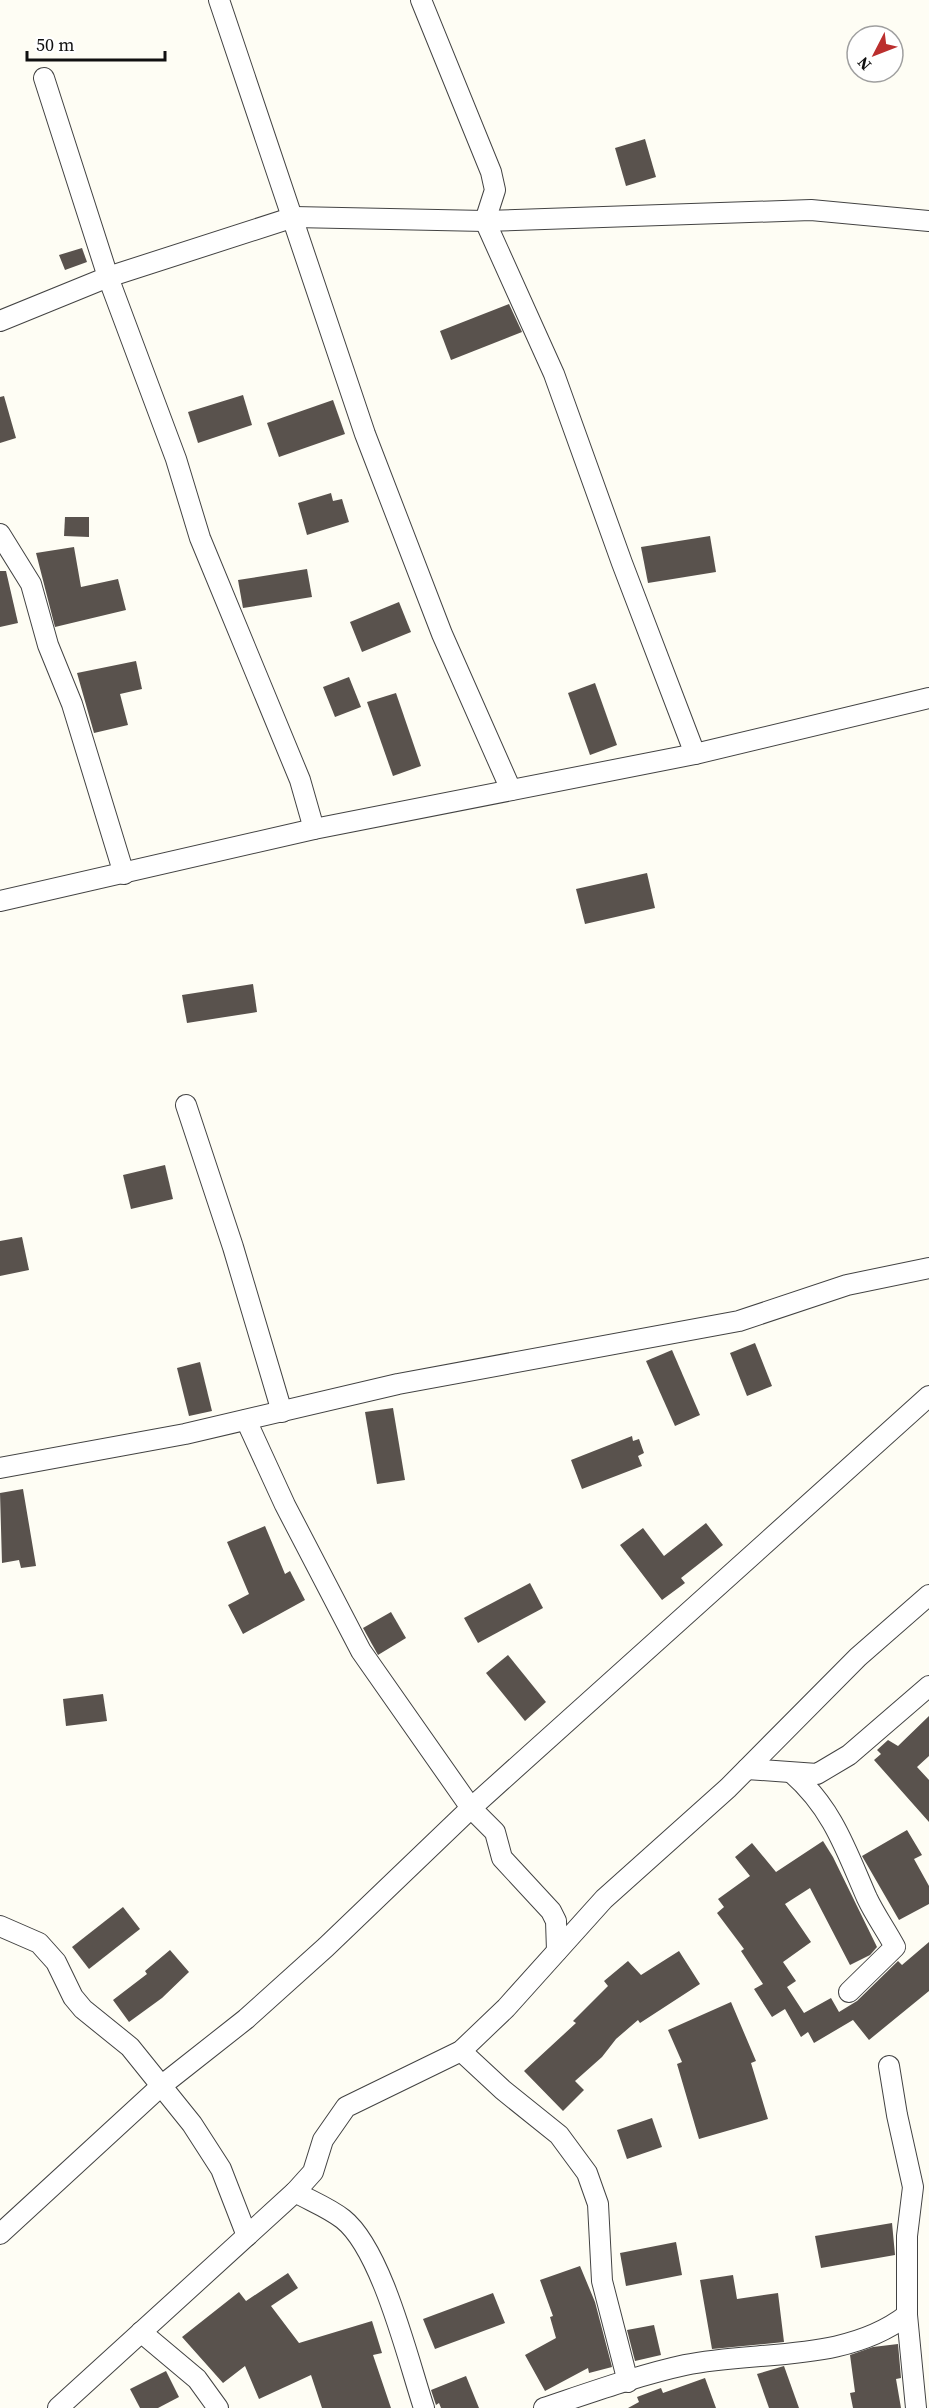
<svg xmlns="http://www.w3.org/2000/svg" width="929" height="2408" font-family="'Source Serif 4',serif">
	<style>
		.building { fill: #59524d }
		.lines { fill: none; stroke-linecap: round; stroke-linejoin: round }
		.minor-casing { stroke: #434343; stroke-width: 22 }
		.minor { stroke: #fff; stroke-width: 20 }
	</style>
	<rect width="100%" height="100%" fill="#fefdf4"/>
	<g class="building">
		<polygon points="645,139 656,177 626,186 615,148"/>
		<polygon points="82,248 87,262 65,270 59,255"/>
		<polygon points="509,304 522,332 451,360 440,331"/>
		<polygon points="243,395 252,425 198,443 188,412"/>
		<polygon points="4,396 16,438 0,443 0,397"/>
		<polygon points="333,400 345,434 279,457 267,423"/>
		<polygon points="331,493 333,501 342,499 349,522 307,535 298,503"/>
		<polygon points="65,517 89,517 89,537 64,536"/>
		<polygon points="710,536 716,572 648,583 641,547"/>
		<polygon points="74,547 81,587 118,579 126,610 55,627 36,553"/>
		<polygon points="307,569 312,597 243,608 238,580"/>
		<polygon points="0,571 6,571 18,623 0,627"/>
		<polygon points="399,602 411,632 362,652 350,622"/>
		<polygon points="136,661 142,689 120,694 128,725 94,733 77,673"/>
		<polygon points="349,677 361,707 335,717 323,687"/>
		<polygon points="595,683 617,745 590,755 568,693"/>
		<polygon points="396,693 421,766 393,776 367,702"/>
		<polygon points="647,873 655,908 585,924 576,889"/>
		<polygon points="253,984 257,1012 187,1023 182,995"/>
		<polygon points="165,1165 173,1199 131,1209 123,1175"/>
		<polygon points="22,1237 29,1270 0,1276 0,1241"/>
		<polygon points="755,1343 772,1386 747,1396 730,1353"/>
		<polygon points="672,1350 700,1415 675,1426 646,1361"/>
		<polygon points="200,1362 212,1411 189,1416 177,1368"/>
		<polygon points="393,1408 405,1480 377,1484 365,1412"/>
		<polygon points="632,1436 633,1441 639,1439 644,1453 638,1456 642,1466 582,1489 571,1460"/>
		<polygon points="23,1489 36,1566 21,1568 19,1560 2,1563 0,1493"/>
		<polygon points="706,1523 723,1545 681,1578 685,1583 662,1600 620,1545 643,1528 664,1556"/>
		<polygon points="265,1526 285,1574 290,1571 305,1600 243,1634 228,1605 249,1594 227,1542"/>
		<polygon points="530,1583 543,1608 478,1643 464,1618"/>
		<polygon points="391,1612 406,1638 378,1655 363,1628"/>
		<polygon points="508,1655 546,1702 525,1721 486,1673"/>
		<polygon points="103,1694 107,1721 66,1726 63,1699"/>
		<polygon points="929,1716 929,1756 917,1767 929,1780 929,1822 874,1760 881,1754 877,1750 888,1740 898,1746"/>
		<polygon points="907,1830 922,1855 914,1859 929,1886 929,1904 899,1920 862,1856"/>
		<polygon points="823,1841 833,1857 877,1947 870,1955 850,1965 810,1888 785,1904 811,1942 783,1962 796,1981 787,1987 804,2013 831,1998 839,2012 857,2001 898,1961 902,1965 929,1942 929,1991 869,2040 853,2020 814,2043 808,2032 801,2037 785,2009 772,2017 754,1989 763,1984 741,1951 744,1949 717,1913 724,1907 718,1899 750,1876 735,1857 752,1843 776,1872"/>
		<polygon points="123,1907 140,1929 89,1969 72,1947"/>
		<polygon points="170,1950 189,1972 162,1998 129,2022 113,2000 147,1974 145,1971"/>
		<polygon points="679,1951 700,1984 640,2023 638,2020 616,2039 602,2057 575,2081 584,2090 563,2111 524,2071 576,2023 573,2021 608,1986 604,1981 628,1961 641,1975"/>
		<polygon points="731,2002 756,2061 751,2063 768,2119 699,2139 677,2064 682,2062 668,2030"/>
		<polygon points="652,2118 662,2147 627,2159 617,2130"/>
		<polygon points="892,2223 895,2255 821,2268 815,2236"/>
		<polygon points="676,2242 682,2275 626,2286 620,2253"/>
		<polygon points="580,2266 595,2302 612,2367 589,2373 588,2368 545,2391 525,2355 556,2338 550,2317 553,2316 540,2280"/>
		<polygon points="288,2273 298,2288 271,2306 299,2343 372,2321 382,2353 373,2355 391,2408 322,2408 311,2375 259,2399 245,2366 223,2383 182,2337 239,2292 246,2301"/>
		<polygon points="733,2275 737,2299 778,2293 784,2342 712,2349 700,2280"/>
		<polygon points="493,2293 505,2323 435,2349 423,2319"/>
		<polygon points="654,2325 661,2355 635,2361 627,2330"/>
		<polygon points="898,2344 901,2378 896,2379 901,2408 853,2408 850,2393 855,2392 850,2355 873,2347"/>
		<polygon points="784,2366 799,2408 769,2408 757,2374"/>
		<polygon points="166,2371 179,2397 158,2408 140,2408 130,2389"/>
		<polygon points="466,2376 479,2408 441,2408 439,2403 436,2405 431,2390"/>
		<polygon points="705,2378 716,2408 628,2408 639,2402 637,2397 661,2388 663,2393"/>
	</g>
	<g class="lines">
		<defs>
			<g id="minor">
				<polyline points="219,0 365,434 442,634 511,790"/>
				<polyline points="421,0 491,172 495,190 485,221 554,374 622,563 695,754"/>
				<polyline points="44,78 108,277 176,459 200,538 300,780 314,829"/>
				<polyline points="0,321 108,277 294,217 485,221 811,210 929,221"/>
				<polyline points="0,534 31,584 48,645 72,704 124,874"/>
				<polyline points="0,901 314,829 695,754 929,698"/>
				<polyline points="186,1105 233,1247 282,1412"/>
				<polyline points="246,1420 285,1505 361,1651 471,1808 495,1832 502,1858 551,1911 556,1921 557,1951"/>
				<polyline points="0,1468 185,1434 398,1384 739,1321 847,1285 929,1268"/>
				<polyline points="747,1769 817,1774 849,1755 929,1686"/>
				<path d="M792,1773C833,1809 846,1850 867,1898C875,1915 886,1930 895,1947L849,1992"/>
				<polyline points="0,1926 39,1943 56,1962 73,1997 83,2009 130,2047 192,2124 221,2169 247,2236"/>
				<polyline points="461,2051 503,2090 559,2135 587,2173 598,2204 602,2281 628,2382"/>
				<polyline points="889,2066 897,2115 913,2187 907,2236 907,2315 916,2408"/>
				<path d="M295,2192C311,2201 329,2208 343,2219C382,2250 408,2360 424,2408"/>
				<polyline points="0,2234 161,2086 246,2019 326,1947 471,1808 929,1396"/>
				<polyline points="141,2332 197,2379 218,2408"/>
				<polyline points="58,2408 295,2192 313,2172 323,2140 346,2107 461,2051 506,2008 604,1899 728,1788 858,1657 929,1595"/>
				<path d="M544,2408C589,2393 639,2375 685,2365C758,2350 845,2363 907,2315"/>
			</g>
		</defs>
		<use href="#minor" class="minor-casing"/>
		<use href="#minor" class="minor"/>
	</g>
	<g transform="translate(875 54) rotate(228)"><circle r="28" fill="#ffffff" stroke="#9f9f9f" stroke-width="1.5"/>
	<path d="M0-4.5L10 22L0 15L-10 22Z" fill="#bb2f2e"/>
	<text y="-9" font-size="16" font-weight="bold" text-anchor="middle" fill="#101010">N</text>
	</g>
	<path d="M27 51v9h138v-9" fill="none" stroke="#101010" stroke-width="3"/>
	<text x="36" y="51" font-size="18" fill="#101010" stroke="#ffffff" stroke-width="4.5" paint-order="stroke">50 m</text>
</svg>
